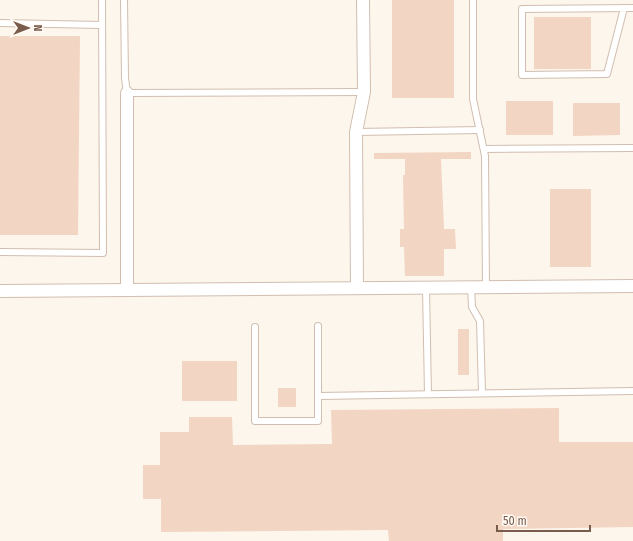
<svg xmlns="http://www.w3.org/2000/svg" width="633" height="541" font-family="'Fira Sans Condensed',sans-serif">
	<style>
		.building { fill: #f3d5c3 }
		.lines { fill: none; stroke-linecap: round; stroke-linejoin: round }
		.lane-casing { stroke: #d1beb0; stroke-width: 8 }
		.street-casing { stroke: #d1beb0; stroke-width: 14 }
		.lane { stroke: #fff; stroke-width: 6 }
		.street { stroke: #fff; stroke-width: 12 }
	</style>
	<rect width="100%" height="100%" fill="#fdf6ec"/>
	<g class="building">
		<rect x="392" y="0" width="62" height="98"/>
		<rect x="534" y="17" width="57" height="52"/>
		<polygon points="0,36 80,36 78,235 0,235"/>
		<rect x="506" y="101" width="47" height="34"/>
		<polygon points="573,103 620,103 620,135 573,136"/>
		<polygon points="471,152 471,159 441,159 444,229 455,229 456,249 444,249 444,276 405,276 404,247 400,247 400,229 404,229 403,175 405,175 405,159 374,159 374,153"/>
		<rect x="550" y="189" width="41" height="78"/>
		<rect x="458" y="329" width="11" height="46"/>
		<rect x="182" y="361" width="55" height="40"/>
		<rect x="278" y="388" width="18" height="19"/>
		<polygon points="559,408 559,442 633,442 633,527 503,529 503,541 389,541 388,530 161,532 161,499 143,499 143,465 160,465 160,432 189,432 189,417 232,417 233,445 332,444 331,410"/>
	</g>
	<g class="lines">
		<defs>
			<g id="lane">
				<polyline points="124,0 125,78 127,93 364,92"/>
				<polyline points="473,0 473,99 485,156 486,287"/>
				<polyline points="624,8 607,74 522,75 522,9 633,8"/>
				<polyline points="0,23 102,25"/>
				<polyline points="356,132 480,130"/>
				<polyline points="484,149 633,148"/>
				<polyline points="0,252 103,253 102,0"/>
				<polyline points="471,287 472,307 480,321 482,393"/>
				<polyline points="426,288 428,394"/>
				<polyline points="255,327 255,421 318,421 318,326"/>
				<polyline points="318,396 633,391"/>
			</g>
			<g id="street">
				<polyline points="127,93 127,290"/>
				<polyline points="357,288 356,132 364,92 363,0"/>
				<polyline points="0,291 633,286"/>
			</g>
		</defs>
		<use href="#lane" class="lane-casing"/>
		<use href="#street" class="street-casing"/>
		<use href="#lane" class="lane"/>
		<use href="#street" class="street"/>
	</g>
	<g transform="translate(28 28) rotate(90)" stroke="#fffaf3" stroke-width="3" paint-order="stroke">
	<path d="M0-3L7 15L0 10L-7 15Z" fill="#7a5c4d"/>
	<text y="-6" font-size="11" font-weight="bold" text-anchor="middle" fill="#7a5c4d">N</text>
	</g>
	<path d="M497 525v6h93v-6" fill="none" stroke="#7a5c4d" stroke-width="2"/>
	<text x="503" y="525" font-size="12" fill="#7a5c4d" stroke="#fffaf3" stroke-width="3" paint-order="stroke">50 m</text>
</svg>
